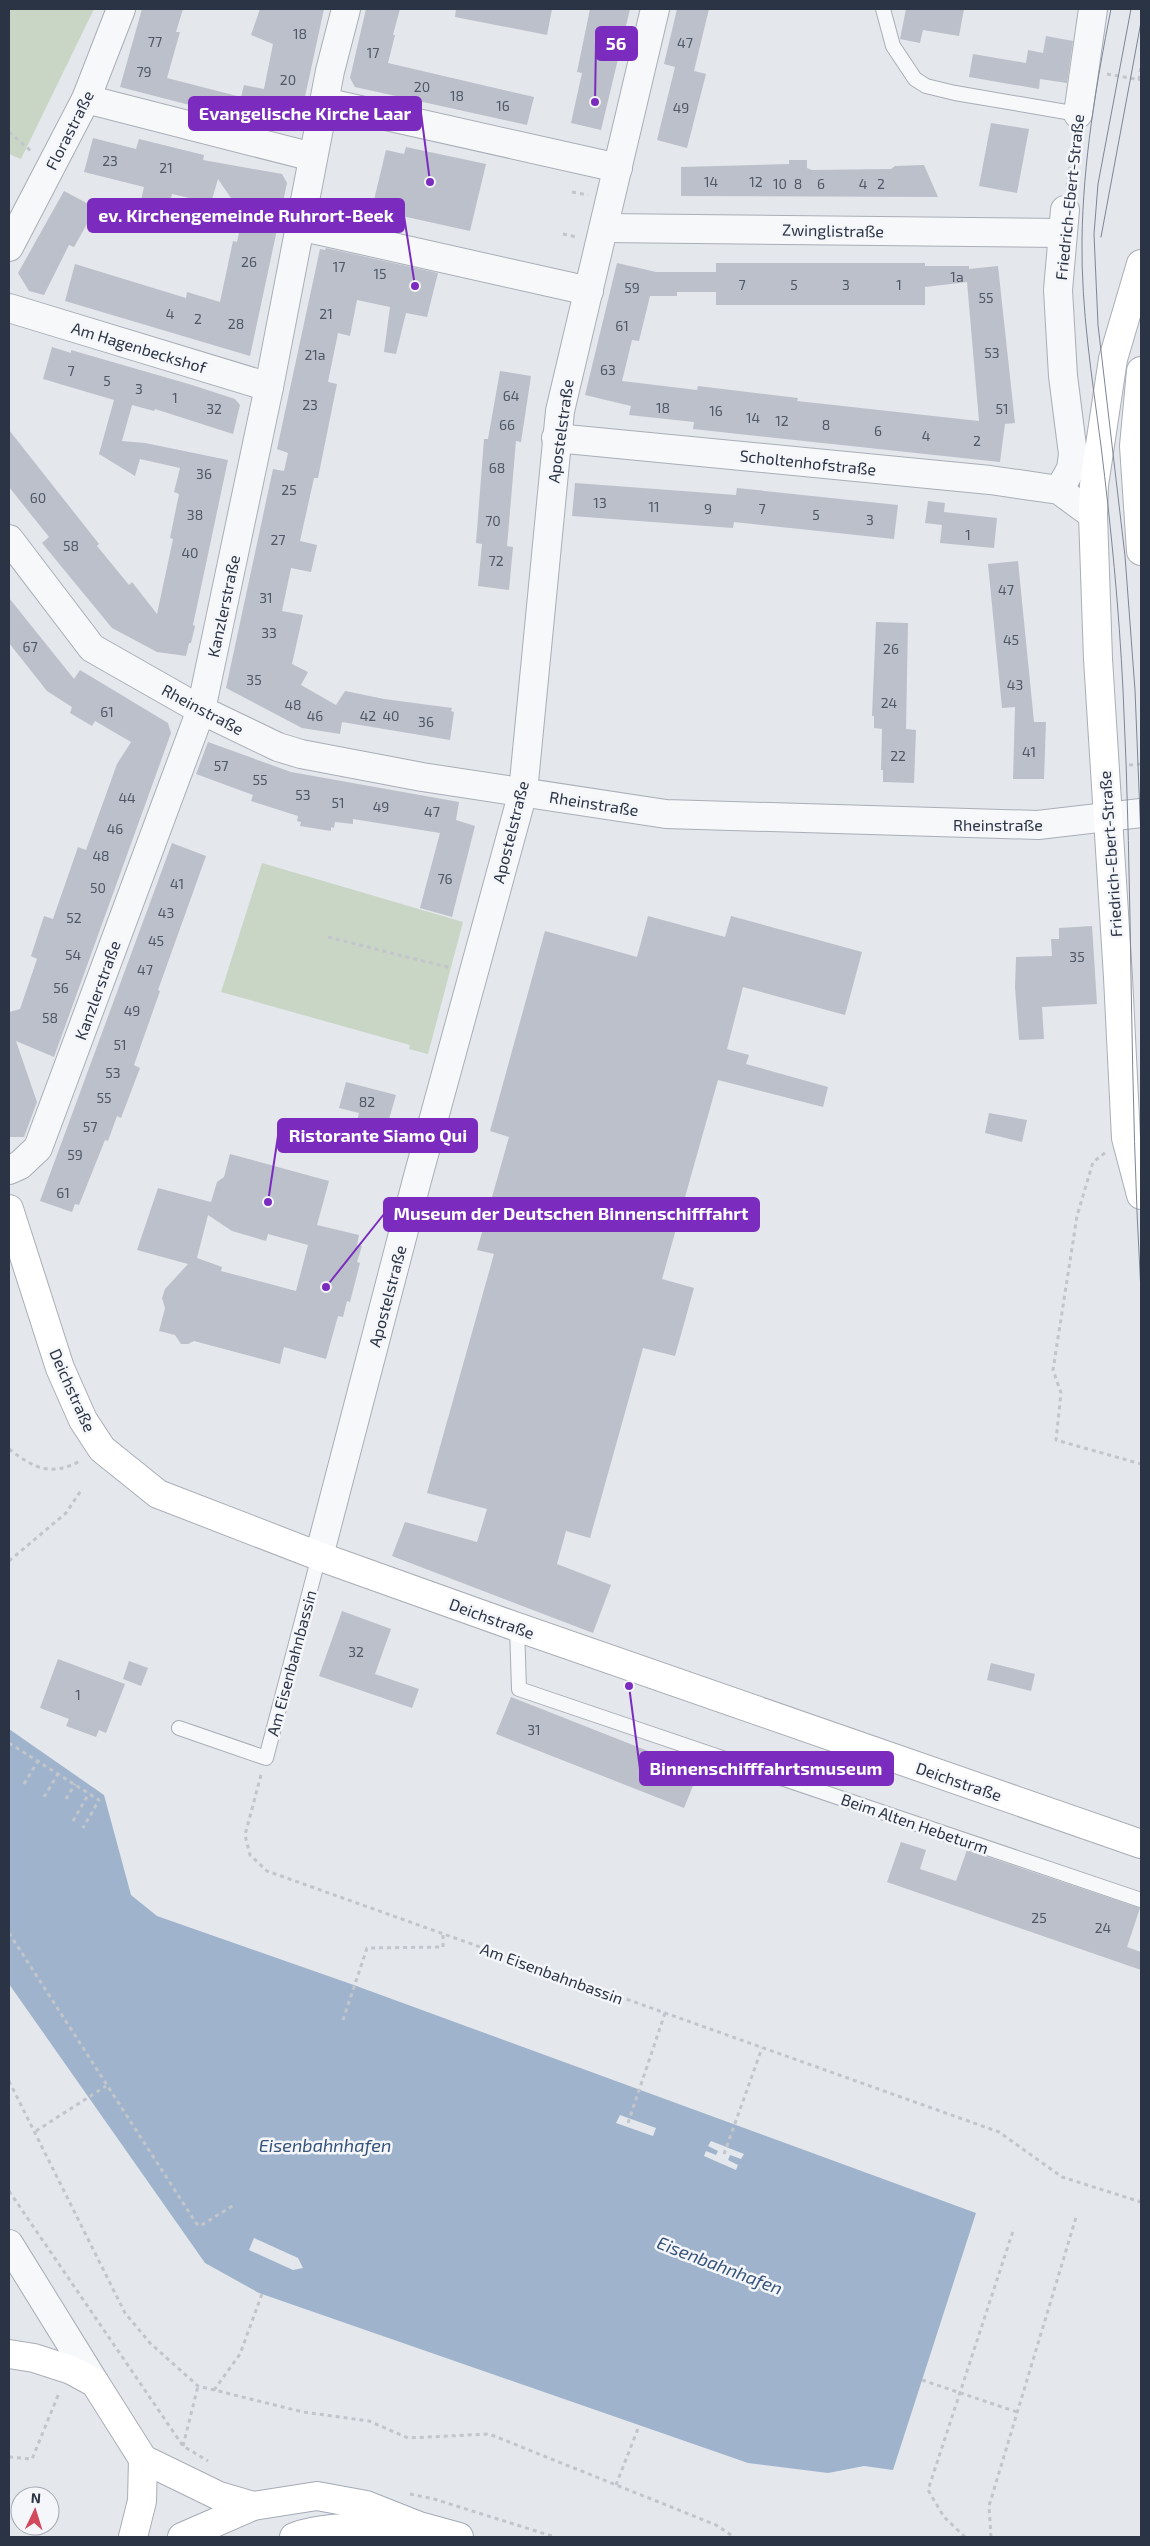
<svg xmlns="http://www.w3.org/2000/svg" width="1150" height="2546" font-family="'Exo 2',sans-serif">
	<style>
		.green { fill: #c9d6c5 }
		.water { fill: #9fb4cc }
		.pier { fill: #e4e7ec }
		.building { fill: #bbc0ca; fill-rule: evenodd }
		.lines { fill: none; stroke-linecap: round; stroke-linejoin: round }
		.lane-casing { stroke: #a9aeb7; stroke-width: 16 }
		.street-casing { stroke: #a9aeb7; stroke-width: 30 }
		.secondary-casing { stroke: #a9aeb7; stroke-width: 30 }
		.primary-casing { stroke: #a3abb8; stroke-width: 30 }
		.path { stroke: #c2c5cb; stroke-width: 3; stroke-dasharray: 4 4; stroke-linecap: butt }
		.lane { stroke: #f7f8fa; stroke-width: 14 }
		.street { stroke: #f7f8fa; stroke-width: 28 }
		.secondary { stroke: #fff; stroke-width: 28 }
		.primary { stroke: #fff; stroke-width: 28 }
		.tram { stroke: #7d8696; stroke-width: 1 }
		.labels { text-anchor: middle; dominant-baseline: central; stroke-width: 5; stroke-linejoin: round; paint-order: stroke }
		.number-label { font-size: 14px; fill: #4f5766 }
		.street-label { font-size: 16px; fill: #2b3445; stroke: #f4f6f9 }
		.water-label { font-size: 18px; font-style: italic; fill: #34527a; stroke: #f4f6f9 }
		.leader { fill: none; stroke: #7b2cbf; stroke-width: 2 }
		.callout-dot { fill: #7b2cbf; stroke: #f4f6f9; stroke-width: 2 }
		.callout { fill: #7b2cbf; stroke: #7b2cbf; stroke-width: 2 }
		.callout-label { font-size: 18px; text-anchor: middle; font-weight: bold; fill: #fff }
	</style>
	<rect width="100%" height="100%" fill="#e4e7ec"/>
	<g class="green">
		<polygon points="9,9 94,9 21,159 9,154"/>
		<polygon points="262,863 463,922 428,1054 409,1049 410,1045 221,992"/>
	</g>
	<polygon class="water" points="9,1729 104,1795 131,1895 157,1916 351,1984 976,2213 893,2470 864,2466 828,2473 748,2463 259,2293 205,2263 9,1984"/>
	<g class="pier">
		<polygon points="620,2115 656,2128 653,2136 616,2123"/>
		<polygon points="711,2141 744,2154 741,2159 730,2155 728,2160 738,2165 736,2170 704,2156 706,2151 716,2155 718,2151 708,2146"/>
		<polygon points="254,2238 298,2258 303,2268 293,2270 249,2250"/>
	</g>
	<g class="building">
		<polygon points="142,9 183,9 176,32 180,32 167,78 241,97 244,85 264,89 273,44 251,35 260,9 324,9 298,129 236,117 120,87"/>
		<polygon points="366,9 400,9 393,35 395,35 388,63 534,97 527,125 355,87 350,78"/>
		<polygon points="456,9 552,9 547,35 455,17"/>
		<polygon points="590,9 630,9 601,130 571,123 582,73 577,72"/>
		<polygon points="677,9 709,9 694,71 706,74 687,148 657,140 675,67 664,64"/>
		<polygon points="906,9 964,9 959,36 923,30 920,43 900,39"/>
		<polygon points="1046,36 1073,41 1067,83 1040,79 1039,89 969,77 973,54 1026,63 1028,50 1043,53"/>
		<polygon points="991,123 1029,129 1017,193 979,186"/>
		<polygon points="93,138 136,149 139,139 204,155 203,160 282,174 287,183 250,356 65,301 75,264 186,298 187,292 220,302 233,241 237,242 242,218 239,210 218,179 211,203 172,194 168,212 140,205 144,187 84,172"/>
		<polygon points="406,147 486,164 470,231 393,214 395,204 374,200 386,150 404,154"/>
		<polygon points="789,160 807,160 807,168 812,170 891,169 895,166 924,165 938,197 681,196 681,167 789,164"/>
		<polygon points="64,191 96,208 74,247 69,245 44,295 29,291 18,273"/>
		<polygon points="326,248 438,273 427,317 406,313 396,354 384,352 390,307 357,300 350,336 338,333 328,382 337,384 318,478 314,478 300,541 317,545 311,572 291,568 282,611 303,615 292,664 308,672 301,685 336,705 345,691 384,699 452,708 451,711 454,712 450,740 342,722 340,734 302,728 226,688 273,469 284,471 288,453 277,449 320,249 325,250"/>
		<path d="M617,263L656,272H716V263H925V266H969V269L998,266L1015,423L1005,424L1000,462L693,429L694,422L629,415L631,406L585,395ZM967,282L979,421L797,401L798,398L698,386L697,390L622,381L632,340L639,341L650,296H677V292H716V305H925V287Z"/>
		<polygon points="52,347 71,353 71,350 192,385 235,399 240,405 233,434 155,409 154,411 132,405 122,441 145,443 228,460 193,625 195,626 191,643 189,643 186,656 157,652 112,628 42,543 49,537 9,487 9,430 99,544 97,546 129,585 132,582 157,614 173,539 170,538 179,494 174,492 180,468 140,459 135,476 99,454 114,400 43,379"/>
		<polygon points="500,371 531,376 521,442 516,441 507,546 513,547 509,590 478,586 482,544 476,543 484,439 488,439"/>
		<polygon points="575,483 736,495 737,488 898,505 894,539 734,522 733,528 572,516"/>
		<polygon points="928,501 945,503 944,512 997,518 994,548 940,543 942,525 925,523"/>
		<polygon points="1018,561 1034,722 1046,722 1044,779 1013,779 1015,707 1002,708 988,564"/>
		<polygon points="9,598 74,679 80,670 168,723 171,733 54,1057 16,1041 37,1102 24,1137 9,1137 9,1012 20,1009 37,959 31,956 44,916 53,919 78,847 86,850 117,764 131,742 95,721 92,726 70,713 72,707 47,691 9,643"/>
		<polygon points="876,622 908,623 906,729 916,730 914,783 883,782 883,770 881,770 882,729 874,728 874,716 872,716"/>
		<polygon points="208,742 291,772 459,802 456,820 475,826 452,917 420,908 440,833 353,819 353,824 335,822 334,828 331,827 331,831 300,826 301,822 297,821 298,816 251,801 253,795 196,774"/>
		<polygon points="172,843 206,856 158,990 160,991 134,1065 140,1068 121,1118 117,1116 108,1141 105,1140 79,1205 75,1204 72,1212 40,1201"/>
		<polygon points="648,916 725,937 731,916 862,952 845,1015 743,987 727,1049 749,1055 746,1064 828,1087 823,1107 718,1080 662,1279 694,1288 675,1356 643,1348 590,1538 566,1531 557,1564 611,1585 593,1633 392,1556 405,1522 477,1542 487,1509 427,1493 494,1254 477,1250 509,1137 490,1131 545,931 637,957"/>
		<polygon points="1092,926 1097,1004 1042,1007 1044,1039 1019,1040 1015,987 1016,957 1052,956 1051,939 1059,939 1059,928"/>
		<polygon points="346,1082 396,1095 385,1133 356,1125 359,1113 339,1108"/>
		<polygon points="989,1113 1027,1120 1022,1142 985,1133"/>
		<path d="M230,1154L329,1181L317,1225L359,1235L357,1245L362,1246L357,1262L360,1263L350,1302L347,1301L343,1317L338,1316L326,1359L284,1347L280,1364L194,1341L188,1344H181L175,1335L159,1331L165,1308L162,1298L165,1289L188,1264L137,1250L158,1188L211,1202L217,1182L224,1177ZM208,1215L232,1231L266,1241L268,1234L308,1245L296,1291L221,1271L222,1267L197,1258Z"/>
		<polygon points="342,1611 391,1629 375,1674 419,1689 412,1708 319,1676"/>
		<polygon points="58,1659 125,1684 106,1733 99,1730 96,1737 66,1726 69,1719 40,1708"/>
		<polygon points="129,1661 148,1668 141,1686 123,1679"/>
		<polygon points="991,1663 1035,1674 1031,1691 987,1680"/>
		<polygon points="511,1697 699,1771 684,1808 496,1734"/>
		<polygon points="901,1842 926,1850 920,1869 956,1881 967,1850 1140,1908 1127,1947 1141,1952 1141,1970 887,1882"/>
	</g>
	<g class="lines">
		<defs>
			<g id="lane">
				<polyline points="883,9 893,46 915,79 926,86 955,93 1078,114"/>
				<polyline points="517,1627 519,1689 1141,1900"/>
				<polyline points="179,1728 266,1758 319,1556"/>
			</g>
			<g id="street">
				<polyline points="86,99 313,157"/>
				<polyline points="324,102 618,168"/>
				<polyline points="1078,114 1093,9"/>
				<polyline points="299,226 589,291"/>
				<polyline points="604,228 1062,233"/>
				<polyline points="9,247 86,99 121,9"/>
				<polyline points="9,308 269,387"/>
				<polyline points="556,438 990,480 1059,490 1093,515"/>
				<polyline points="1059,490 1071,469 1073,454 1063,376 1058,290 1065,210"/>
				<polyline points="9,539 92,648 201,710 278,747 301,754 422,777 666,814 1038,825 1141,813"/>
				<polyline points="9,1170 20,1165 38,1148 201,710 269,387 330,71 346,9"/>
				<polyline points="319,1556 417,1180 523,792 560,411 655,9"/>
				<polyline points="9,2244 95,2383"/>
			</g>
			<g id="secondary">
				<polyline points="1141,264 1113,359 1094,485 1093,515 1098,659 1118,977 1126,1138 1141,1195"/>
				<polyline points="1141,371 1134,446 1141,551"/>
				<polyline points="9,1209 60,1368 83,1420 102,1449 158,1494 321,1557 517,1627 1141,1844"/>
				<polyline points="9,2354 34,2358 71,2370 95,2383 143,2459 219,2496 253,2506"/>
				<polyline points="133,2537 142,2501 143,2459"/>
			</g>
			<g id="primary">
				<polyline points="182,2537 253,2506 317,2496 366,2505 419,2526 459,2537"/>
				<path d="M294,2537C326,2525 373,2528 407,2526"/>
			</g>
		</defs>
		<use href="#lane" class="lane-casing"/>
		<use href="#street" class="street-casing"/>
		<use href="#secondary" class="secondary-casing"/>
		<use href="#primary" class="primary-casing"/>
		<g class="path">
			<polyline points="1107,74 1141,80"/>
			<polyline points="1139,80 1141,66"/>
			<polyline points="9,132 31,151"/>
			<polyline points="1067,187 1074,136"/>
			<polyline points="572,192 588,195"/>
			<polyline points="563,234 577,237"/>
			<polyline points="1129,765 1141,764"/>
			<polyline points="328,937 451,968"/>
			<polyline points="1105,1153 1093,1162 1077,1216 1053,1370 1061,1393 1056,1440 1141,1464"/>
			<path d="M9,1449C34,1468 50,1477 80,1461"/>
			<polyline points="9,1561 66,1513 82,1489"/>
			<polyline points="9,1743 99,1800 83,1828"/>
			<polyline points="261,1775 245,1835 250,1855 267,1871 999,2132 1062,2177 1141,2202"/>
			<polyline points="24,1784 38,1761"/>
			<polyline points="44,1797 58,1774"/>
			<polyline points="66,1799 75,1784"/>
			<polyline points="73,1821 89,1793"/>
			<polyline points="9,1933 196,2223 200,2226 234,2205"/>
			<polyline points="343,2020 367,1948 443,1947 443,1934"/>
			<polyline points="9,2081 125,2313 150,2343 198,2386 303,2412 369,2421 408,2438 489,2434 716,2525 734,2537"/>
			<polyline points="628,2123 665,2013"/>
			<polyline points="36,2131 106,2086"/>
			<polyline points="724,2154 762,2048"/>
			<polyline points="9,2191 183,2446 208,2461"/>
			<polyline points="922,2380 1017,2412"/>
			<polyline points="214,2390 240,2354 262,2294"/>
			<polyline points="183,2446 198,2386"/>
			<polyline points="9,2457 32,2459 59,2393"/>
			<polyline points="616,2485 639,2426"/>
			<polyline points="410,2494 434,2499 555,2537"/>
			<polyline points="965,2537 944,2517 928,2490 1014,2228"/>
			<polyline points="991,2537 989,2506 1077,2214"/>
		</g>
		<use href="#lane" class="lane"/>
		<use href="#street" class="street"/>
		<use href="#secondary" class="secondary"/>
		<use href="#primary" class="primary"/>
		<g class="tram">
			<path d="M1111,9C1096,85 1083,162 1082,240C1081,309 1092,377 1101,446C1111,527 1119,608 1123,690C1133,891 1129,1091 1141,1292"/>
			<polyline points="1131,9 1098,184 1094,234 1098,325 1125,556 1135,690 1141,839"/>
			<polyline points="1101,237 1141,22"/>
			<polyline points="1141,1076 1141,1111"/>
		</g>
	</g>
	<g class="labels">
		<g class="number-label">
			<text x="300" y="33">18</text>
			<text x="155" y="41">77</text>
			<text x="685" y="42">47</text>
			<text x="373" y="52">17</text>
			<text x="144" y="71">79</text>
			<text x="288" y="79">20</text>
			<text x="422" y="86">20</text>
			<text x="457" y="95">18</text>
			<text x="503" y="105">16</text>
			<text x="681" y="107">49</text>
			<text x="110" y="160">23</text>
			<text x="166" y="167">21</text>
			<text x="711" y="181">14</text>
			<text x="756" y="181">12</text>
			<text x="780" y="183">10</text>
			<text x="798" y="183">8</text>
			<text x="821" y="183">6</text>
			<text x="863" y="183">4</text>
			<text x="881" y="183">2</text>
			<text x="249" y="261">26</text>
			<text x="339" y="266">17</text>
			<text x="380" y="273">15</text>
			<text x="957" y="276">1a</text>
			<text x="742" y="284">7</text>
			<text x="794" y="284">5</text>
			<text x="846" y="284">3</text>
			<text x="899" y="284">1</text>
			<text x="632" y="287">59</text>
			<text x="986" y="297">55</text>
			<text x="170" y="313">4</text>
			<text x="326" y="313">21</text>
			<text x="198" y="318">2</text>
			<text x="236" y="323">28</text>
			<text x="622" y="325">61</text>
			<text x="992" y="352">53</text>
			<text x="315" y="354">21a</text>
			<text x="608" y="369">63</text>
			<text x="71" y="370">7</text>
			<text x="107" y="380">5</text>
			<text x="139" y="388">3</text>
			<text x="511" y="395">64</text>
			<text x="175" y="397">1</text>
			<text x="310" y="404">23</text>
			<text x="663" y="407">18</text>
			<text x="214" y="408">32</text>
			<text x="1002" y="408">51</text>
			<text x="716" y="410">16</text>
			<text x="753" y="417">14</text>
			<text x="782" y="420">12</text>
			<text x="507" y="424">66</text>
			<text x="826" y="424">8</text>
			<text x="878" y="430">6</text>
			<text x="926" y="435">4</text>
			<text x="977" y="440">2</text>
			<text x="497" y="467">68</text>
			<text x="204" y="473">36</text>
			<text x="289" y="489">25</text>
			<text x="38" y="497">60</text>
			<text x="600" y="502">13</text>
			<text x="654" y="506">11</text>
			<text x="708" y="508">9</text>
			<text x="762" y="508">7</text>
			<text x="195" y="514">38</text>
			<text x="816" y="514">5</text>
			<text x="870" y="519">3</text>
			<text x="493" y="520">70</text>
			<text x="968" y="534">1</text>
			<text x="278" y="539">27</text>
			<text x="71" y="545">58</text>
			<text x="190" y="552">40</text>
			<text x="496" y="560">72</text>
			<text x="1006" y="589">47</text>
			<text x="266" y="597">31</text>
			<text x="269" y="632">33</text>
			<text x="1011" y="639">45</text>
			<text x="30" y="646">67</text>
			<text x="891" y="648">26</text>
			<text x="254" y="679">35</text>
			<text x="1015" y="684">43</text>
			<text x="889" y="702">24</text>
			<text x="293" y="704">48</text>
			<text x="107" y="711">61</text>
			<text x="315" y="715">46</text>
			<text x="368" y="715">42</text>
			<text x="391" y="715">40</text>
			<text x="426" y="721">36</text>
			<text x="1029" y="751">41</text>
			<text x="898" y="755">22</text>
			<text x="221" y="765">57</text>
			<text x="260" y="779">55</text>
			<text x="303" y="794">53</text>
			<text x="127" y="797">44</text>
			<text x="338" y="802">51</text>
			<text x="381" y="806">49</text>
			<text x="432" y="811">47</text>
			<text x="115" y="828">46</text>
			<text x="101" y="855">48</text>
			<text x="445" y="878">76</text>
			<text x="177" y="883">41</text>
			<text x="98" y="887">50</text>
			<text x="166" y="912">43</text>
			<text x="74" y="917">52</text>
			<text x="156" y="940">45</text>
			<text x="73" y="954">54</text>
			<text x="1077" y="956">35</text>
			<text x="145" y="969">47</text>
			<text x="61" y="987">56</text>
			<text x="132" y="1010">49</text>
			<text x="50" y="1017">58</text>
			<text x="120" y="1044">51</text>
			<text x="113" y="1072">53</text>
			<text x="104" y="1097">55</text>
			<text x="367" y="1101">82</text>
			<text x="90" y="1126">57</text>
			<text x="75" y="1154">59</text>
			<text x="63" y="1192">61</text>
			<text x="356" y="1651">32</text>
			<text x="78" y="1694">1</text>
			<text x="534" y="1729">31</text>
			<text x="1039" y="1917">25</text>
			<text x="1103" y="1927">24</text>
		</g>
		<g class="street-label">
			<text transform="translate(69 130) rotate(-63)">Florastraße</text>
			<text transform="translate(1069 197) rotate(-84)">Friedrich-Ebert-Straße</text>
			<text transform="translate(833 230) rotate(1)">Zwinglistraße</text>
			<text transform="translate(139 347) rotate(17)">Am Hagenbeckshof</text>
			<text transform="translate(560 431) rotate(-82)">Apostelstraße</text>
			<text transform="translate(808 462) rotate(6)">Scholtenhofstraße</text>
			<text transform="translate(223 606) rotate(-78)">Kanzlerstraße</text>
			<text transform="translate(203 709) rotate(28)">Rheinstraße</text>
			<text transform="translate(594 803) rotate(9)">Rheinstraße</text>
			<text x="998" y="824">Rheinstraße</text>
			<text transform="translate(510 832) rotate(-76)">Apostelstraße</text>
			<text transform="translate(1110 854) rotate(-94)">Friedrich-Ebert-Straße</text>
			<text transform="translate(97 990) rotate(-70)">Kanzlerstraße</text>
			<text transform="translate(387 1296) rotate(-75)">Apostelstraße</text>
			<text transform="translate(73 1390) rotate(66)">Deichstraße</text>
			<text transform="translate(492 1618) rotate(20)">Deichstraße</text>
			<text transform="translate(291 1663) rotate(-75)">Am Eisenbahnbassin</text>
			<text transform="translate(959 1781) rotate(19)">Deichstraße</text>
			<text transform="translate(915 1823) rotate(19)">Beim Alten Hebeturm</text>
			<text transform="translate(552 1973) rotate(20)">Am Eisenbahnbassin</text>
		</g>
		<g class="water-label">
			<text x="325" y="2145">Eisenbahnhafen</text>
			<text transform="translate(720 2265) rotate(21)">Eisenbahnhafen</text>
		</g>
	</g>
	<path class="leader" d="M595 102L596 43M430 182L421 113M415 286L404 216M268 1202L278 1136M326 1287L384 1214M629 1686L640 1769"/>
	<g class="callout-dot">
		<circle cx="595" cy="102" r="5"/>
		<circle cx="430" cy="182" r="5"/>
		<circle cx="415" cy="286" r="5"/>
		<circle cx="268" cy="1202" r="5"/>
		<circle cx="326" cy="1287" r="5"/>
		<circle cx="629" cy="1686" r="5"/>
	</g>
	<g class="callout">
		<rect x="596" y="27" width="41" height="33" rx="5"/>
		<rect x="189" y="97" width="232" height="33" rx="5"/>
		<rect x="88" y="199" width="316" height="33" rx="5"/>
		<rect x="278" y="1119" width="199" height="33" rx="5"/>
		<rect x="384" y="1198" width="375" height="33" rx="5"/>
		<rect x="640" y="1752" width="253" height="33" rx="5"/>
	</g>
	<g class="callout-label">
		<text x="616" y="50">56</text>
		<text x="305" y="120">Evangelische Kirche Laar</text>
		<text x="246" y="222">ev. Kirchengemeinde Ruhrort-Beek</text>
		<text x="378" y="1142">Ristorante Siamo Qui</text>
		<text x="571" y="1220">Museum der Deutschen Binnenschifffahrt</text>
		<text x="766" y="1775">Binnenschifffahrtsmuseum</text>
	</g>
	<rect width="1150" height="2546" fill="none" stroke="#2b3445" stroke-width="20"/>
	<g transform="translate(35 2511) rotate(4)"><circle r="24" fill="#f4f6f9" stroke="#a4a8b1"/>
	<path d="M0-4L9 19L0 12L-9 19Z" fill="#d1495b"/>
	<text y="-8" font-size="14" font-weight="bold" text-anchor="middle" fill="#2b3445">N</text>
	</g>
</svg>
